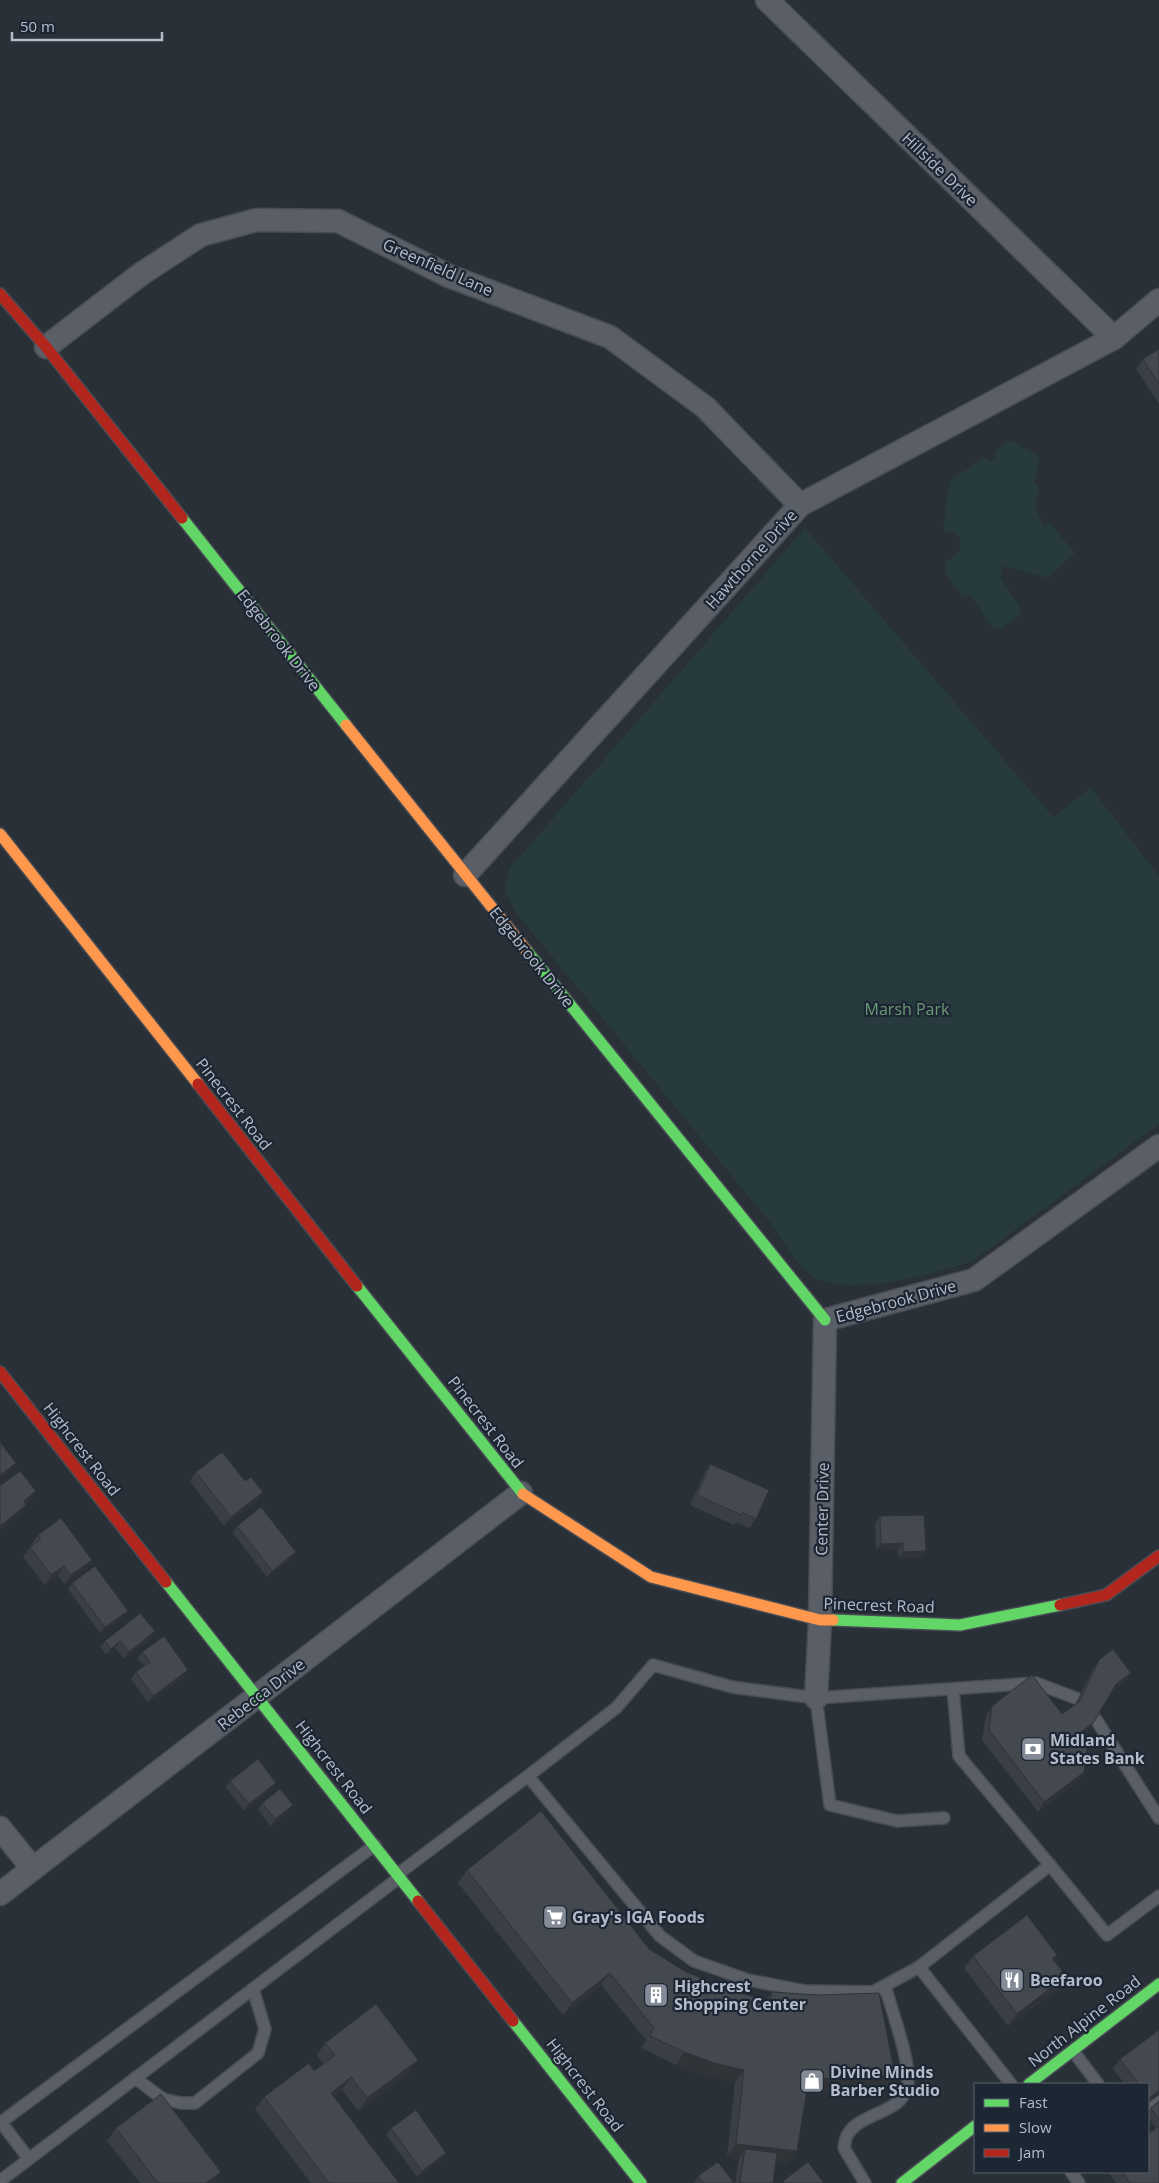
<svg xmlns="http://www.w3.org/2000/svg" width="1159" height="2183" font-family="'Open Sans',sans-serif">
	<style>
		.green { fill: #273a3e }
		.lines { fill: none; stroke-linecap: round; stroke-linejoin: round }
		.lane-casing { stroke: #484c53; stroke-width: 14 }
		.street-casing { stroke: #484c53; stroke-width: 25 }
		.fast-casing { stroke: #484c53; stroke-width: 14 }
		.slow-casing { stroke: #484c53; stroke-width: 14 }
		.jam-casing { stroke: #484c53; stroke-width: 14 }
		.lane { stroke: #5a5e66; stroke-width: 11 }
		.street { stroke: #5a5e66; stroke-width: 22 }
		.fast { stroke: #63d668; stroke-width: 11 }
		.slow { stroke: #ff974d; stroke-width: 11 }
		.jam { stroke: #b3261e; stroke-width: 11 }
		.wall { fill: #3a3f45 }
		.shaded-wall { fill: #303338 }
		.building { fill: #444950; stroke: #303338 }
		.labels { text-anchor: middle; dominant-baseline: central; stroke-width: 4.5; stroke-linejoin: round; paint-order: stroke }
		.street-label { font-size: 16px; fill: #b4bcc9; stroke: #1d2633 }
		.park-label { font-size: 16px; fill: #6b9a76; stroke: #1d2633 }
		.poi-label { font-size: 16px; font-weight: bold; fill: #b4bcc9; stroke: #1d2633; text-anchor: start }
	</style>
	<rect width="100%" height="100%" fill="#2a3038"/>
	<g class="green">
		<polygon points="1010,440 1040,457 1034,483 1040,488 1035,505 1043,526 1050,523 1075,553 1047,578 1003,566 1000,577 1020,607 1021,615 1000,629 991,627 971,595 963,596 945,572 946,563 959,551 961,540 955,532 946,532 943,526 950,481 984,458 990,462 995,458 996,451"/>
		<path d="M805,528L1053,817L1091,788L1159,876V1124L974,1260C936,1274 859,1295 819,1280C801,1273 783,1241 772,1225L514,910L505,890L509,869Z"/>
	</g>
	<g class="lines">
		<defs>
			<g id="lane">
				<polyline points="953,1689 959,1756 1050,1865"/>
				<polyline points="816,1698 830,1805 897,1821 944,1818"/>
				<polyline points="1095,1718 1159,1818"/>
				<polyline points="528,1776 616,1708 653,1665 732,1687 816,1698 1036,1683 1078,1699"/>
				<polyline points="398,1874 528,1776 660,1936 694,1961 748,1980 805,1991 873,1992 919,1967 1011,2084"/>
				<polyline points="919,1967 1050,1865 1107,1935 1159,1896"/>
				<polyline points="1073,2051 1098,2084"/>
				<polyline points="135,2078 163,2099 181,2103 195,2103 258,2053 265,2029 253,1989"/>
				<polyline points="1148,2108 1159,2099"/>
				<polyline points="0,2121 29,2159"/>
				<polyline points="0,2123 375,1845"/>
				<polyline points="1071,2172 1079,2183"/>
				<polyline points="0,2181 400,1877"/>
				<path d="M865,2183L844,2148C845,2144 845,2138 848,2134C861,2112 901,2114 907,2087C913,2066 891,2009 885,1986"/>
			</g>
			<g id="street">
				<polyline points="767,0 1114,338"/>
				<polyline points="46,347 141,274 201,235 256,220 338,221 449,276 610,337 705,407 800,505"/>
				<polyline points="465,875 800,505 1114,338 1159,300"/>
				<polyline points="816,1698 820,1620 825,1320 974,1280 1159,1146"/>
				<polyline points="0,1828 33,1869"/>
				<polyline points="0,1894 521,1493"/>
			</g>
			<g id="fast">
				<polyline points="182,518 346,725"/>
				<polyline points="526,950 825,1320"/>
				<polyline points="357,1286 523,1494"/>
				<polyline points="166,1582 418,1901"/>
				<polyline points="833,1620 960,1625 1060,1605"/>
				<polyline points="513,2021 641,2183"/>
				<polyline points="1029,2084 1159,1984"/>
				<polyline points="902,2183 975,2126"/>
			</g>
			<g id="slow">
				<polyline points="346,725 526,950"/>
				<polyline points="0,834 198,1084"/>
				<polyline points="523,1494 651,1577 820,1620 833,1620"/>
			</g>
			<g id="jam">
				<polyline points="0,294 46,347 182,518"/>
				<polyline points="198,1084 357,1286"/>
				<polyline points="0,1372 166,1582"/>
				<polyline points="1060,1605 1106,1595 1159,1556"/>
				<polyline points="418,1901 513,2021"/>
			</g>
		</defs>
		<use href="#lane" class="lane-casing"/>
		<use href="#street" class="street-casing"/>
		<use href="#fast" class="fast-casing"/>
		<use href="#slow" class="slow-casing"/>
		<use href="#jam" class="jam-casing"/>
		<use href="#lane" class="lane"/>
		<use href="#street" class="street"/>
		<use href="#fast" class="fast"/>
		<use href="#slow" class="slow"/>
		<use href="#jam" class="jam"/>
	</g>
	<g class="wall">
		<polygon points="1159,349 1159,404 1136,369 1143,359"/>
		<polygon points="710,1464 756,1519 749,1528 736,1522 734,1525 690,1505 704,1474"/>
		<polygon points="196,1472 245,1481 263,1492 256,1502 224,1526 190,1481"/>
		<polygon points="880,1516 926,1551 921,1558 899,1558 898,1550 876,1550 875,1523"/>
		<polygon points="237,1526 292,1558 267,1577 233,1533"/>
		<polygon points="38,1535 92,1560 85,1569 64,1584 58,1576 45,1585 23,1557 30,1547 32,1545 32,1544"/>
		<polygon points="72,1583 123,1617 100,1633 68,1589"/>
		<polygon points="151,1638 124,1659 115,1648 106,1655 100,1647 105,1641"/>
		<polygon points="142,1652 184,1677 148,1702 131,1679 136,1672 144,1666 137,1658"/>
		<polygon points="1099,1660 1131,1673 1124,1682 1111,1692 1094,1722 1087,1731 1080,1737 1084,1772 1077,1782 1038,1812 982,1740 986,1716 992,1706 1062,1714 1075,1704 1093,1669"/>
		<polygon points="230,1781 272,1789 244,1811 226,1787"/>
		<polygon points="262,1803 288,1812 271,1826 258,1810"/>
		<polygon points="467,1870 649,1949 686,1972 740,1993 766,2000 772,1992 895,2075 887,2087 843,2092 807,2091 788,2164 776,2162 773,2183 735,2183 739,2158 727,2156 735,2082 705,2076 676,2065 641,2048 646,2040 601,1985 563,2015 458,1883"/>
		<polygon points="1057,1955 1054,1960 1066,1976 1058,1989 1008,2026 964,1968 973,1956"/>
		<polygon points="1159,2030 1159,2095 1148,2103 1148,2084 1125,2084 1113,2069 1120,2059"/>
		<polygon points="325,2043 410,2072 358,2111 342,2090 334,2096 399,2183 311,2183 255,2109 264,2097 314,2071 323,2064 317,2055"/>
		<polygon points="1159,2101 1159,2183 1116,2183 1108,2172 1148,2172 1156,2128 1148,2117 1148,2112 1151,2108"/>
		<polygon points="116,2128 221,2172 213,2183 140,2183 107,2141"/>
		<polygon points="391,2128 446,2153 442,2159 417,2177 386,2135"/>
		<polygon points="698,2176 734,2183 694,2183"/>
	</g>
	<g class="shaded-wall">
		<polygon points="16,1463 9,1472 0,1479 0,1475"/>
		<polygon points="36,1491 30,1501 17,1511 24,1501"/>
		<polygon points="263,1492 256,1502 224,1526 231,1517"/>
		<polygon points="26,1505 20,1515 0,1530 0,1526"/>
		<polygon points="903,1543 898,1550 876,1550 881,1544"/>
		<polygon points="926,1551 921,1558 899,1558 903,1552"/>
		<polygon points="296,1552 292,1558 267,1577 272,1571"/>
		<polygon points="92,1560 85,1569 64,1584 71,1575"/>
		<polygon points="64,1566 58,1576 45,1585 51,1575"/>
		<polygon points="128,1611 123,1617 100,1633 105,1627"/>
		<polygon points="155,1631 151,1638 124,1659 129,1652"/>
		<polygon points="120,1641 115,1648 106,1655 111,1649"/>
		<polygon points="188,1670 184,1677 148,1702 153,1696"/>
		<polygon points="1131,1673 1124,1682 1109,1693 1116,1684"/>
		<polygon points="1094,1722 1087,1731 1071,1744 1078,1734"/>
		<polygon points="1084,1772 1077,1782 1038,1812 1044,1802"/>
		<polygon points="276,1783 272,1789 244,1811 249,1804"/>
		<polygon points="293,1805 288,1812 271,1826 275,1819"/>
		<polygon points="610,1973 601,1985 563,2015 572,2003"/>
		<polygon points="1066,1976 1058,1989 1008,2026 1017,2014"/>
		<polygon points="684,2052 744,2070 735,2082 705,2076 676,2065"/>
		<polygon points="418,2060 410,2072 358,2111 367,2098"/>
		<polygon points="895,2075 887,2087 843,2092 800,2091 809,2078"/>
		<polygon points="351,2077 342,2090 322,2105 331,2093"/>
		<polygon points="1159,2090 1159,2095 1148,2103 1148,2100 1149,2098"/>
		<polygon points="736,2144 797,2151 788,2164 744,2158 745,2149 739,2158 727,2156"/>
		<polygon points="446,2153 442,2159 417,2177 422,2171"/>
		<polygon points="221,2172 213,2183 206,2183"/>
	</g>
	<g class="building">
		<polygon points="1159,349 1159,384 1143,359"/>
		<polygon points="0,1442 16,1463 0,1475"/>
		<polygon points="222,1452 245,1481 251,1477 263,1492 231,1517 196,1472"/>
		<polygon points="710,1464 769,1490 756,1519 742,1512 741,1515 697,1495"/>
		<polygon points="20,1471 36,1491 24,1501 26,1505 0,1526 0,1486"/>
		<polygon points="261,1507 296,1552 272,1571 237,1526"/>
		<polygon points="924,1515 926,1551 903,1552 903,1543 881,1544 880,1516"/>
		<polygon points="61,1518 92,1560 71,1575 64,1566 51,1575 30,1547 41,1539 38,1535"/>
		<polygon points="95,1566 128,1611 105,1627 72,1583"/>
		<polygon points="140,1613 155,1631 129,1652 120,1641 111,1649 105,1641"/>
		<polygon points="164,1636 188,1670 153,1696 136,1672 150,1662 142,1652"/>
		<polygon points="1113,1649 1131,1673 1116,1684 1094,1722 1078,1734 1087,1746 1084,1772 1044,1802 989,1730 992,1706 1032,1675 1062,1714 1079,1702 1099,1660"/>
		<polygon points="258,1759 276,1783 249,1804 230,1781"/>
		<polygon points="280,1789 293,1805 275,1819 262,1803"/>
		<polygon points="541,1811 649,1949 686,1972 740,1993 770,2001 772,1992 818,1995 879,1993 895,2075 852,2079 809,2078 797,2151 736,2144 744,2070 714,2063 684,2052 650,2036 654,2028 610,1973 572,2003 467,1870"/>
		<polygon points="1027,1915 1057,1955 1052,1958 1066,1976 1017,2014 973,1956"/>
		<polygon points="376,2004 418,2060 367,2098 351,2077 331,2093 399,2183 329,2183 264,2097 309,2063 314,2071 335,2055 325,2043"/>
		<polygon points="1159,2030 1159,2090 1149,2098 1148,2096 1148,2084 1139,2084 1120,2059"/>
		<polygon points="161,2094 221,2172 206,2183 158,2183 116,2128"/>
		<polygon points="1159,2101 1159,2119 1151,2108"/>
		<polygon points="416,2110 446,2153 422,2171 391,2128"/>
		<polygon points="1159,2126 1159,2183 1130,2183 1122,2172 1148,2172 1148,2134"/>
		<polygon points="745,2149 777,2153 773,2183 740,2183"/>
		<polygon points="718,2162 734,2183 703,2183 698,2176"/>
		<polygon points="808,2162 823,2182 822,2183 785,2183 783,2181"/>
	</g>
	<defs>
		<symbol id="bank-square" viewBox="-11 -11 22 22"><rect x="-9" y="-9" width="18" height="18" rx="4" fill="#848b96" stroke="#1d2633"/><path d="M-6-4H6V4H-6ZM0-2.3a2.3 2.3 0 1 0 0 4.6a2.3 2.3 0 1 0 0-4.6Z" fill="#fff"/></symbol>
		<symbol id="supermarket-square" viewBox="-11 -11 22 22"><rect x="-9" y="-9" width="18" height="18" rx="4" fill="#848b96" stroke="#1d2633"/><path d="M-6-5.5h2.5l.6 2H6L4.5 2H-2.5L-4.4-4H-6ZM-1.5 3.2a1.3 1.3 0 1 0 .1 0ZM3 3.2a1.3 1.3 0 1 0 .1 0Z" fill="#fff"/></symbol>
		<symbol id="restaurant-square" viewBox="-11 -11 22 22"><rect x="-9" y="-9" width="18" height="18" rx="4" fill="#848b96" stroke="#1d2633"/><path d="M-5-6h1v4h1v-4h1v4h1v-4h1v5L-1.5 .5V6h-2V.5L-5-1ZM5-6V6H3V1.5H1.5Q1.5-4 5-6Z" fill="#fff"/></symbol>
		<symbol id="building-square" viewBox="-11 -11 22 22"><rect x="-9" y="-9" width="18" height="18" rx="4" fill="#848b96" stroke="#1d2633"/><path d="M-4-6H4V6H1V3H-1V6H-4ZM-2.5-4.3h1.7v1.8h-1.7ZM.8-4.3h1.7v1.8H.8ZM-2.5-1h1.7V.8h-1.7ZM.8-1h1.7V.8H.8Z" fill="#fff"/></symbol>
		<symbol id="shop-square" viewBox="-11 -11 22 22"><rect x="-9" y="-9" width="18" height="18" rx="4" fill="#848b96" stroke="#1d2633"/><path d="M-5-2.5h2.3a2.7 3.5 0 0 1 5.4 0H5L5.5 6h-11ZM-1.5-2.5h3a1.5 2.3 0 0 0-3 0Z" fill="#fff"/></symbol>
	</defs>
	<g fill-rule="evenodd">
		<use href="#bank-square" x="1019" y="1735" width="28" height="28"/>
		<use href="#supermarket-square" x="541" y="1903" width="28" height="28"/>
		<use href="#restaurant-square" x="998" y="1966" width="28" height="28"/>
		<use href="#building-square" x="642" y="1981" width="28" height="28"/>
		<use href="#shop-square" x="798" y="2067" width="28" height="28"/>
	</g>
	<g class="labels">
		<g class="street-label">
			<text transform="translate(940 169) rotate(44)">Hillside Drive</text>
			<text transform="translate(438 267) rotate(24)">Greenfield Lane</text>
			<text transform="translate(751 559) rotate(-48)">Hawthorne Drive</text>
			<text transform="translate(279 640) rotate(52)">Edgebrook Drive</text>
			<text transform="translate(532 957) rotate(51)">Edgebrook Drive</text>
			<text transform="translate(234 1104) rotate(52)">Pinecrest Road</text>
			<text transform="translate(896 1301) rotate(-15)">Edgebrook Drive</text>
			<text transform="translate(486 1422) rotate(52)">Pinecrest Road</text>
			<text transform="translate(82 1449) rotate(52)">Highcrest Road</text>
			<text transform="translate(822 1509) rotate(-89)">Center Drive</text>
			<text transform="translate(879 1605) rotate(2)">Pinecrest Road</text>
			<text transform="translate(261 1694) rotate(-38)">Rebecca Drive</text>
			<text transform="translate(334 1767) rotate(52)">Highcrest Road</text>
			<text transform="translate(1084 2021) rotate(-38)">North Alpine Road</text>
			<text transform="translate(585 2085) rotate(52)">Highcrest Road</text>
		</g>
		<g class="park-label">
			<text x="907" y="1009">Marsh Park</text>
		</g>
		<g class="poi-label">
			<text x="1050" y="1740">Midland<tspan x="1050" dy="18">States Bank</tspan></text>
			<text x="572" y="1917">Gray's IGA Foods</text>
			<text x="1030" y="1980">Beefaroo</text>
			<text x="674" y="1986">Highcrest<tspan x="674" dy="18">Shopping Center</tspan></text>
			<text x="830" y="2072">Divine Minds<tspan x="830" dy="18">Barber Studio</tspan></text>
		</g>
	</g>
	<rect x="974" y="2083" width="175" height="90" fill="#1d2633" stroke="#59626f"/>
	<rect x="984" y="2099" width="25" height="8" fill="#63d668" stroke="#59626f"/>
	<text x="1019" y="2108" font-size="15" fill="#b4bcc9">Fast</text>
	<rect x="984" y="2124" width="25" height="8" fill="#ff974d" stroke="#59626f"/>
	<text x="1019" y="2133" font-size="15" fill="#b4bcc9">Slow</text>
	<rect x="984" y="2149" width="25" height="8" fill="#b3261e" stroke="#59626f"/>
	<text x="1019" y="2158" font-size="15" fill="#b4bcc9">Jam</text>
	<path d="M12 32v8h150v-8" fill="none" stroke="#b4bcc9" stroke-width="2.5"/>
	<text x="20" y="32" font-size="15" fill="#b4bcc9" stroke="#1d2633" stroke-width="4" paint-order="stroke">50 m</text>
</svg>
